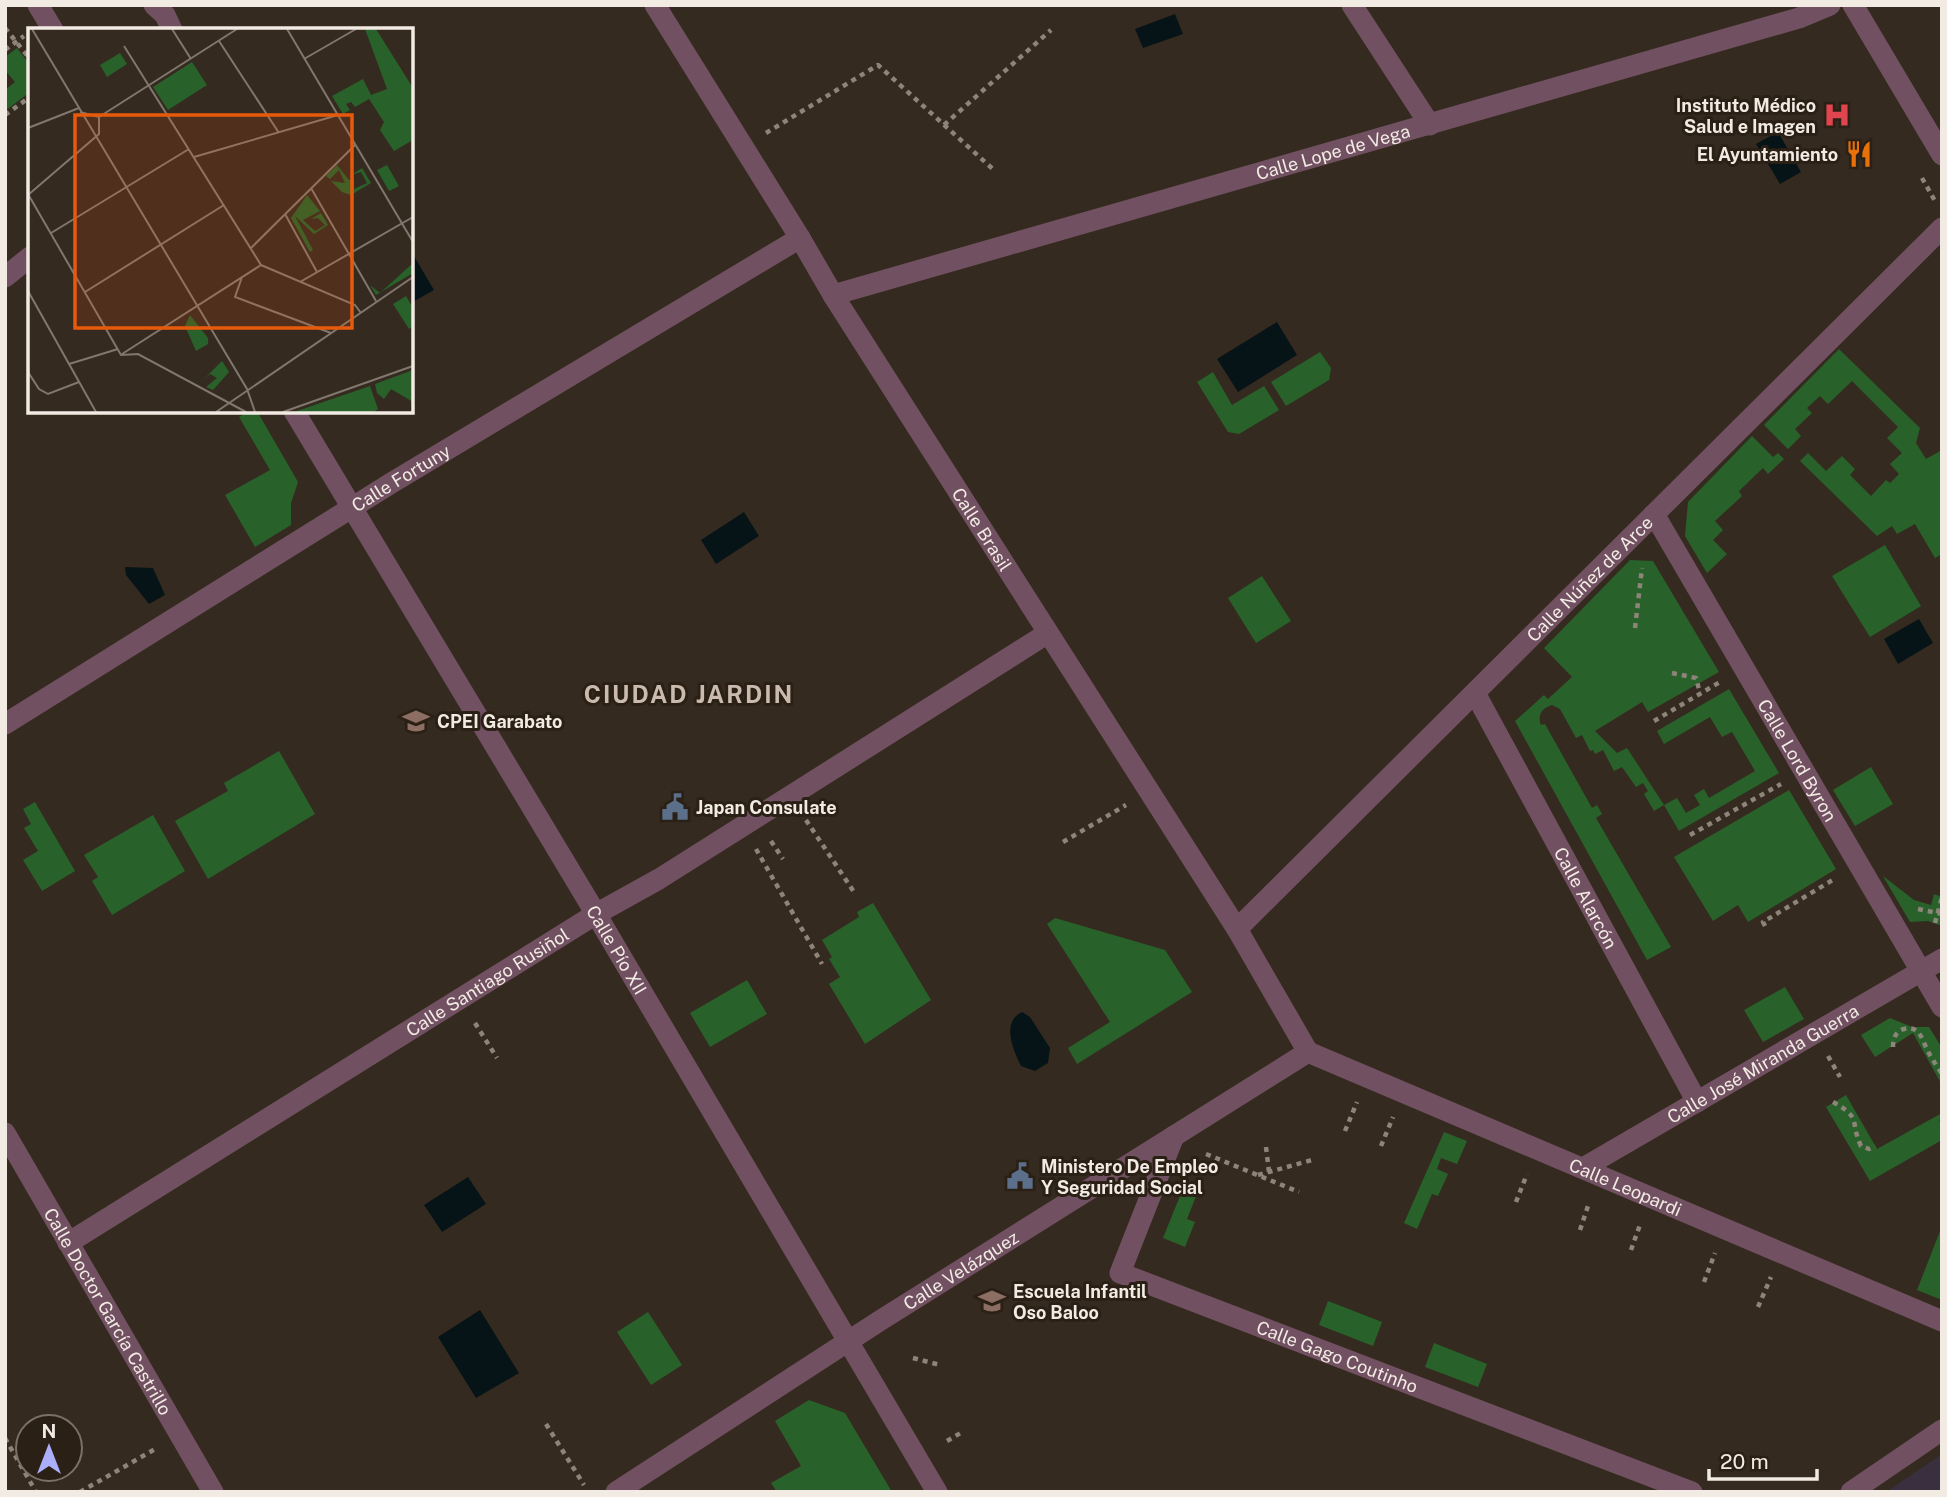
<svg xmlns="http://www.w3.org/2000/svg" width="1947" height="1497" font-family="'Public Sans',sans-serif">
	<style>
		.education { fill: #3a2f3e }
		.green { fill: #28622a }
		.water { fill: #061418 }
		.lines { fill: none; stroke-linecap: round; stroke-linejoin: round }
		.path { stroke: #8d847a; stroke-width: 4.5; stroke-dasharray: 5 5; stroke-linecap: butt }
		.minor { stroke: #715161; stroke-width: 21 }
		.labels { text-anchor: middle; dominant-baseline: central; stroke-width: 6; stroke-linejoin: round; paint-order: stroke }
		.poi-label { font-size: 18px; font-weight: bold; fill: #f2ebe4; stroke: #2b2015; text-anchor: start }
		.street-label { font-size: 18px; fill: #f2ebe4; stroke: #2b2015 }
		.district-label { font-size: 24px; font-weight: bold; letter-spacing: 2px; fill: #cabbae; stroke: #2b2015 }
		.inset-road { fill: none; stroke: #81776e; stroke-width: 2 }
		.view { fill: #e8590c; fill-opacity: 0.15; stroke: #e8590c; stroke-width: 3.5 }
		.inset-edge { fill: none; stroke: #f2ebe4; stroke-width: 3.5 }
	</style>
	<rect width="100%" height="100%" fill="#352a1f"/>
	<polygon class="education" points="1942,1454 1942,1492 1886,1492"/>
	<g class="green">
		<polygon points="17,48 30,65 30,92 5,111 5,90 15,82 5,70 5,57"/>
		<polygon points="1839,349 1920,428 1916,443 1926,459 1942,450 1942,554 1935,558 1915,524 1897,534 1892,526 1877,536 1800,461 1808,453 1826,471 1842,456 1855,469 1850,475 1871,496 1886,480 1890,483 1899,474 1890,464 1902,453 1887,438 1898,427 1852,381 1828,404 1820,396 1807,408 1812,413 1795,429 1801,436 1788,449 1764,425"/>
		<polygon points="1320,352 1331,368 1329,380 1286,406 1271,382"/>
		<polygon points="1213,372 1232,405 1264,386 1279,410 1239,434 1228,432 1197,382"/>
		<polygon points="249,411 257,411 298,482 291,503 291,525 255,547 225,495 270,470 239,417"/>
		<polygon points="1752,436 1773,457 1778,453 1784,459 1768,474 1763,468 1739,491 1742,496 1715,521 1723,530 1713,540 1727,554 1707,573 1685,536 1688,502"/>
		<polygon points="1885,545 1921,606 1870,637 1832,576"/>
		<path d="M1630,560L1653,561L1719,672L1648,712L1642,702L1595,731L1617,753L1627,748L1664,805L1677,798L1686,813L1700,805L1694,795L1704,789L1709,798L1755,771L1732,732L1722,737L1710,717L1664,744L1657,731L1729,689L1779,773L1679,831L1664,805L1654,811L1644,794L1648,791L1643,783L1636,787L1622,767L1614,771L1603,750L1595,754L1593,750L1590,751L1582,735L1576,738L1560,709L1552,705C1542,708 1537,715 1541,725L1545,724L1592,808L1597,805L1602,814L1596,818L1671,947L1647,960L1515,721L1544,695L1548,699L1572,677L1544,648Z"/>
		<polygon points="1262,576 1291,621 1256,643 1228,598"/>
		<polygon points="279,751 315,814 208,879 175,821 228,791 224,783"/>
		<polygon points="1871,767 1893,804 1855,826 1833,790"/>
		<polygon points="1789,790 1836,869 1748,922 1738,905 1713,921 1674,857"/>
		<polygon points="35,802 75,871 42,891 23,860 38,851 24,828 31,824 23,809"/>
		<polygon points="153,815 185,871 112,915 92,881 98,877 84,855"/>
		<polygon points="1883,876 1914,900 1931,905 1934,894 1942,897 1942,926 1928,921 1910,922"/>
		<polygon points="873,903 931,1000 865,1044 829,984 840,977 829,959 832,957 822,940 859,917 857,912"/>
		<polygon points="1055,918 1165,950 1192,992 1077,1064 1068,1048 1110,1022 1047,924"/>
		<polygon points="747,980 767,1014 710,1047 690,1013"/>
		<polygon points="1785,987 1804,1019 1763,1042 1744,1010"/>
		<polygon points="1890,1018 1912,1027 1929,1027 1942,1048 1942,1085 1913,1033 1875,1057 1861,1035"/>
		<polygon points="1846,1095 1877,1149 1942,1113 1942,1118 1939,1120 1942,1124 1942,1140 1870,1181 1826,1107"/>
		<polygon points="1444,1132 1467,1141 1457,1164 1441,1158 1437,1169 1448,1174 1438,1196 1432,1194 1417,1229 1404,1223"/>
		<polygon points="1186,1181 1200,1186 1187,1219 1195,1222 1185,1247 1163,1238"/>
		<polygon points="1942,1226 1942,1300 1917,1290"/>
		<polygon points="1328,1301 1382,1322 1373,1346 1319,1325"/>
		<polygon points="648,1312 682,1365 651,1385 617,1332"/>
		<polygon points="1434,1343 1487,1364 1478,1387 1425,1367"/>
		<polygon points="809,1400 845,1413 892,1492 777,1492 771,1483 801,1466 775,1421"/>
	</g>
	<g class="water">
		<polygon points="1175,14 1183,34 1143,48 1135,29"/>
		<polygon points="1778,132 1801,172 1780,184 1756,144"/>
		<polygon points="411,251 434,290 411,303"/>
		<polygon points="1277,322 1297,355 1238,392 1217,359"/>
		<polygon points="744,512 759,536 716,564 701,540"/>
		<polygon points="125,567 153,568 165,595 149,604 126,575"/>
		<polygon points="1919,619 1933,643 1898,664 1884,639"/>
		<path d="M1022,1012L1030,1017L1050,1048L1048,1063L1035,1071L1021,1066C1013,1050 1001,1022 1022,1012Z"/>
		<polygon points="468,1177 486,1204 442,1232 424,1205"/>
		<polygon points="480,1310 519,1373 476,1398 438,1337"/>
	</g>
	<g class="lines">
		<g class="path">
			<polyline points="5,28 30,59"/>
			<polyline points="5,50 24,36"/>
			<polyline points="5,115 30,97"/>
			<polyline points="944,125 1051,30"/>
			<polyline points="766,133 878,65 995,171"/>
			<polyline points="1922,178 1935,201"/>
			<polyline points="1635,628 1642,568"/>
			<polyline points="1672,673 1696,678 1700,693"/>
			<polyline points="1654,721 1720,682"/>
			<polyline points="806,820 854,892"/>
			<polyline points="1690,835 1781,784"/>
			<polyline points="771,841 783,859"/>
			<polyline points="1063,842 1126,805"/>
			<polyline points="756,849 822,964"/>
			<polyline points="1918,909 1942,914"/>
			<polyline points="1935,923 1942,897"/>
			<polyline points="1765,926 1763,922 1836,878"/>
			<polyline points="475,1023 497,1058"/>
			<path d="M1893,1047C1893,1038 1896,1031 1904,1029C1920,1025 1922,1040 1927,1049C1931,1058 1937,1066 1942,1074"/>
			<polyline points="1828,1056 1840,1077"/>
			<path d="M1833,1102C1863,1119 1849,1120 1861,1146L1869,1149L1875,1146"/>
			<polyline points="1345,1131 1357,1102"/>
			<polyline points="1381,1146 1393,1117"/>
			<polyline points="1266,1147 1269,1172"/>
			<polyline points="1206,1154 1299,1192"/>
			<polyline points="1258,1175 1312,1160"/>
			<polyline points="1516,1202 1527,1174"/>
			<polyline points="1580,1230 1589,1203"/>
			<polyline points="1631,1250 1641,1222"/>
			<polyline points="1704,1282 1715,1253"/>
			<polyline points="1758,1307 1771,1277"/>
			<polyline points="913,1358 940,1365"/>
			<polyline points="546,1424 584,1485"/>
			<polyline points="5,1438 36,1492"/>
			<polyline points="947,1441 964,1431"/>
			<polyline points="80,1492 157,1448"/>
		</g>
		<g class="minor">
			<polyline points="38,5 53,30"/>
			<polyline points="154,5 165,15 172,30"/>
			<path id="s1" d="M655,5L800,238L833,295L1237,929L1308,1052"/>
			<polyline points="1352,5 1430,125"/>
			<polyline points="1853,5 1942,155"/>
			<polyline points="5,277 30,257"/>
			<path id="s2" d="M833,295L1799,18L1830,5"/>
			<path id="s3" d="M294,411L596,914L937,1492"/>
			<path id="s4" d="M1654,514L1942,1007"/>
			<path id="s5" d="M1475,693L1697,1102"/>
			<path id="s6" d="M5,724L393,482L800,238"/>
			<path id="s7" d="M1237,929L1942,228"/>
			<path id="s8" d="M1308,1052L1942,1321"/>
			<path id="s9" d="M5,1133L213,1492"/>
			<path id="s10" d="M1174,1136L1120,1273L1692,1492"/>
			<path id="s11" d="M1583,1168L1942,959"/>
			<path id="s12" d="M68,1243L596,914L659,879L1048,633"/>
			<path id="s13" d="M616,1492L881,1320L1308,1052"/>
			<polyline points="1851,1492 1942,1430"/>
		</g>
	</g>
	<defs>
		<symbol id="hospital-bare" viewBox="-9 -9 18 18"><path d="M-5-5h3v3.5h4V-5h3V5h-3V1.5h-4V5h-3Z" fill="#e0444e" stroke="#2b2015" stroke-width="2.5" paint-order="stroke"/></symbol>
		<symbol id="restaurant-bare" viewBox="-9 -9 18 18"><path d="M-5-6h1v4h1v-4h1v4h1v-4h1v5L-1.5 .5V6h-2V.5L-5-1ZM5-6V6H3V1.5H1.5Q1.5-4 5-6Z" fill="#e8710a" stroke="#2b2015" stroke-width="2.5" paint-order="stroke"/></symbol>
		<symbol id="school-bare" viewBox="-9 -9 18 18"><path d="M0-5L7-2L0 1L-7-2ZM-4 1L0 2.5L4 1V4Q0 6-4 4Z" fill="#8d6e63" stroke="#2b2015" stroke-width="2.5" paint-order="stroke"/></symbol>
		<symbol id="civic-bare" viewBox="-9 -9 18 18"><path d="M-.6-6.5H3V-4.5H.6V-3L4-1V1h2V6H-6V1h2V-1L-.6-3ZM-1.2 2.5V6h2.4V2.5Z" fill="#5c6f8a" stroke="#2b2015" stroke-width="2.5" paint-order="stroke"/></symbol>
	</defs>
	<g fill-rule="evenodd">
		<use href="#hospital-bare" x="1818" y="96" width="38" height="38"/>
		<use href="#restaurant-bare" x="1840" y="135" width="38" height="38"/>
		<use href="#school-bare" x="397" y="702" width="38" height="38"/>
		<use href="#civic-bare" x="656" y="788" width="38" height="38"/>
		<use href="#civic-bare" x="1001" y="1157" width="38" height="38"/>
		<use href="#school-bare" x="973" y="1282" width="38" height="38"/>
	</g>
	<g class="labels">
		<g class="poi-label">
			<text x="1816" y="105" text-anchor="end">Instituto Médico<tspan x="1816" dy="21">Salud e Imagen</tspan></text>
			<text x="1838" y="154" text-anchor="end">El Ayuntamiento</text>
			<text x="437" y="721">CPEI Garabato</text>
			<text x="696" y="807">Japan Consulate</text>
			<text x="1041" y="1166">Ministero De Empleo<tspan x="1041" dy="21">Y Seguridad Social</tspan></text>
			<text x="1013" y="1291">Escuela Infantil<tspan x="1013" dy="21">Oso Baloo</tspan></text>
		</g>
		<g class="street-label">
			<text stroke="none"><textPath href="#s2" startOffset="520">Calle Lope de Vega</textPath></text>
			<text stroke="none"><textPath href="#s6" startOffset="466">Calle Fortuny</textPath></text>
			<text stroke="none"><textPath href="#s1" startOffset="618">Calle Brasil</textPath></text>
			<text stroke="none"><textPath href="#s7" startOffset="497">Calle Núñez de Arce</textPath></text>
			<text stroke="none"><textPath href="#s4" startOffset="285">Calle Lord Byron</textPath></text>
			<text stroke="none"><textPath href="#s5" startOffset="233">Calle Alarcón</textPath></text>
			<text stroke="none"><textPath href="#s3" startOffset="628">Calle Pío XII</textPath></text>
			<text stroke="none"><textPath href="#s12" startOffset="494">Calle Santiago Rusiñol</textPath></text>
			<text stroke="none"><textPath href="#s11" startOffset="208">Calle José Miranda Guerra</textPath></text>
			<text stroke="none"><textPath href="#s8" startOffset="345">Calle Leopardi</textPath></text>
			<text stroke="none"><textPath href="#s13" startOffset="410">Calle Velázquez</textPath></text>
			<text stroke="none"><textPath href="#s9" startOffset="206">Calle Doctor García Castrillo</textPath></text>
			<text stroke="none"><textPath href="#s10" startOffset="380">Calle Gago Coutinho</textPath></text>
		</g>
		<g class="district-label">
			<text x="689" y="694">CIUDAD JARDIN</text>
		</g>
	</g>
	<g transform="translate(28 28)">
		<rect width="385" height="385" fill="#352a1f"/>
		<path d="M337,1H348L385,60V112L366,123L352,102L356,94L341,71L327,79L323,74L318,76L322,82L315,86L304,68L335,51L343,67L359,61ZM92,25L99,36L79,49L72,37ZM164,34L179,57L140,82L125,59ZM309,137L321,152L326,150V161L339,155L333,144L323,147L334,140L343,155L323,167L314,164L303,153L317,155L311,142L302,151L298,148ZM359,137L371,158L361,163L349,142ZM279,167L292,183L275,192L287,203L297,197L290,190L283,191L293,185L300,197L286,206L267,188L285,222L282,224L263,190ZM385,235V245L348,267L342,257L352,265ZM378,268L385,280V298L381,301L365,276ZM162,287L180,310V316L168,323L157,298ZM194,333L201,344L185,362L178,359L189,350L182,346L175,352ZM385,342V374L363,361L356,371L349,365L347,356ZM342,358L350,381L346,384H266Z" fill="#28622a"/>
		<path class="inset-road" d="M4,1L219,361L227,384M144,1L163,31M259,1L385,214M191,13L251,105M96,18L233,237M276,31L328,1M71,89L209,1M0,100L51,80M166,129L310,87M283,160L348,273M0,166L93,327L110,326L218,384M0,167L71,106V89L52,84M257,186L289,244M23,205L161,121M223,220L328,116M233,237L327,277L333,285M214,249L207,269L303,305M272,254L385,189M0,263L68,384M57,264L196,177M94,326L233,237M41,336L90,321M0,344L11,361L20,366L51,354M188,384L385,249M255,384L385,338"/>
		<path class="view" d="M47,87H324V300H47Z"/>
		<rect width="385" height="385" class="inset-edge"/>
	</g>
	<rect width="1947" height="1497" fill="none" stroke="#f2ebe4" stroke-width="14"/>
	<g transform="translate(49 1448)"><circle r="33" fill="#2b2015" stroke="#7b7168" stroke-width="2"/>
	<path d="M0-5L12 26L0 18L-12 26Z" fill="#abaffb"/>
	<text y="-10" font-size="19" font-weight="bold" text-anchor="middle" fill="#f2ebe4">N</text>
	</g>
	<path d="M1709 1469v10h108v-10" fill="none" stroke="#f2ebe4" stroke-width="3.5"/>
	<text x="1720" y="1469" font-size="21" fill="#f2ebe4" stroke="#2b2015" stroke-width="5" paint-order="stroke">20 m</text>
</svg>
